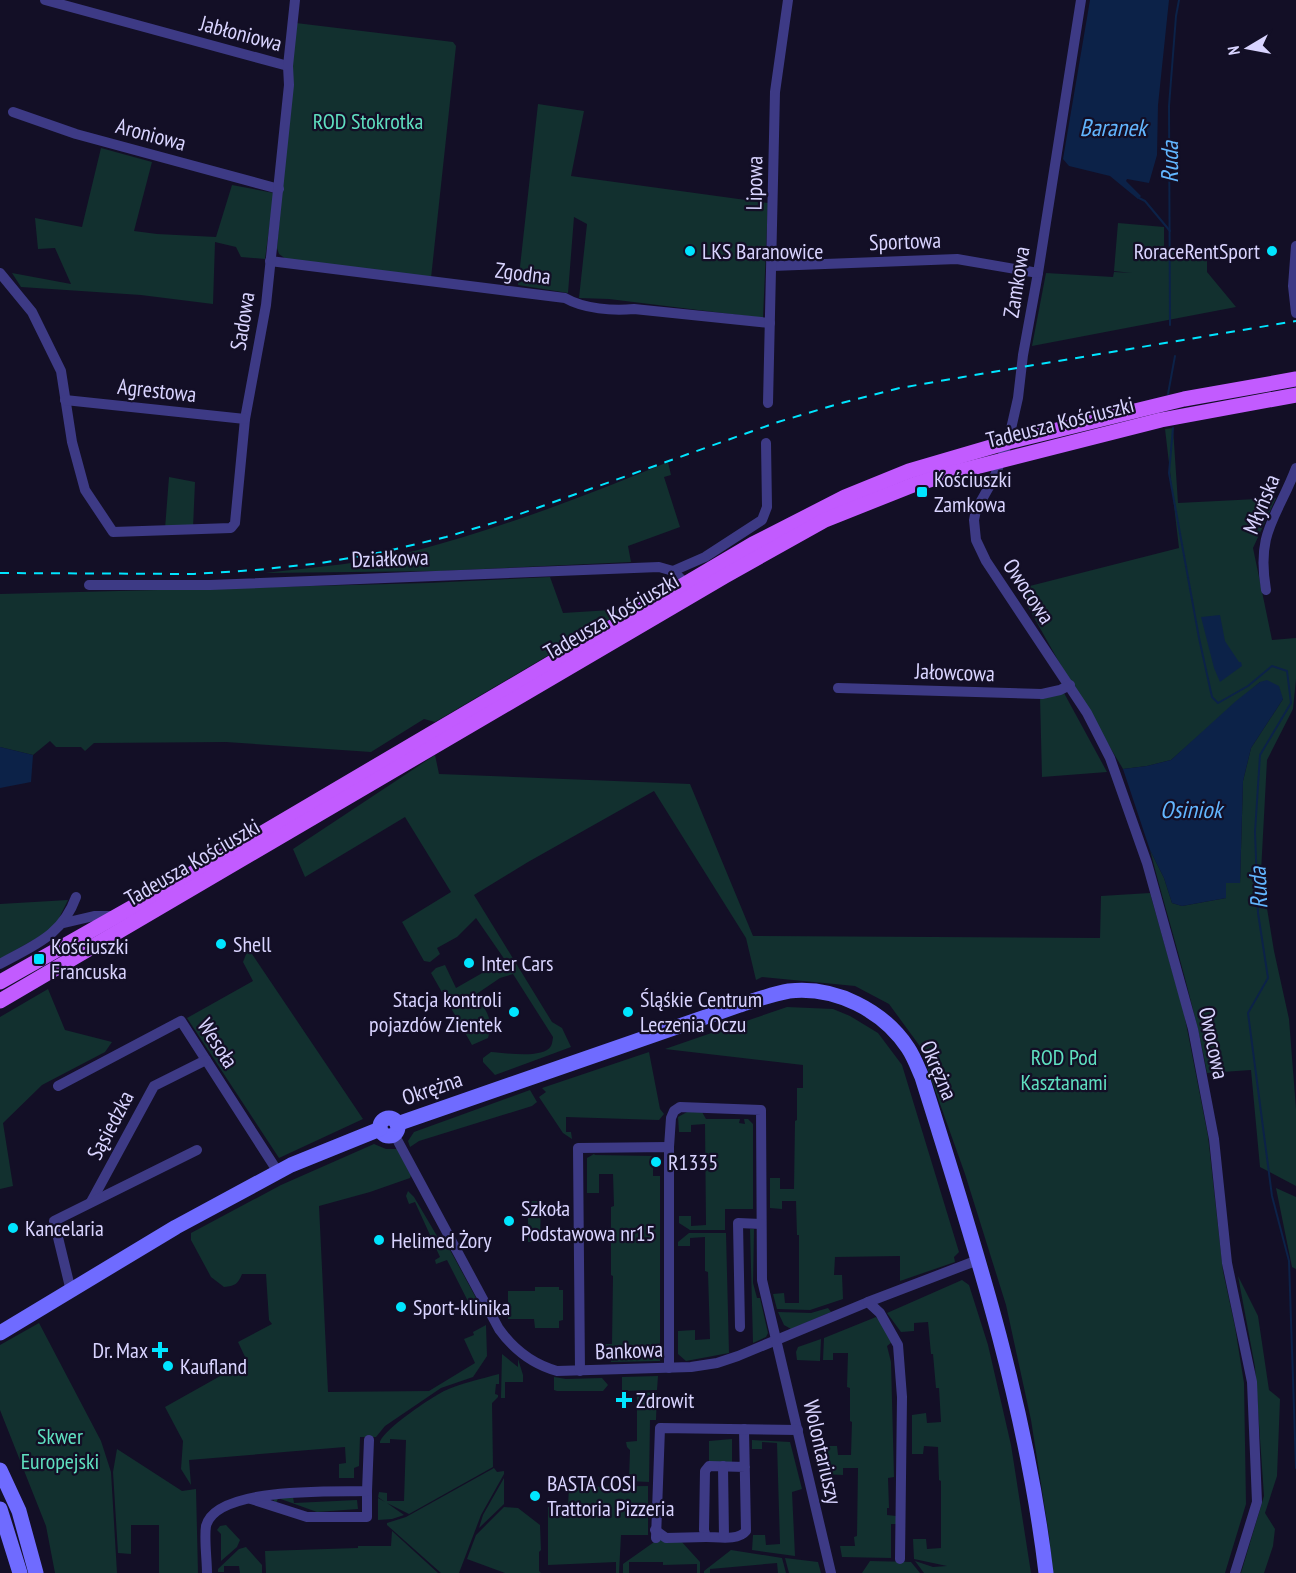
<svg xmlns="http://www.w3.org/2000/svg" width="1296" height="1573" font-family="'PT Sans Narrow',sans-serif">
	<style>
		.green { fill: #12302f }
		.water { fill: #0c2248 }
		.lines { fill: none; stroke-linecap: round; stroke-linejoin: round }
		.stream { stroke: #0c2248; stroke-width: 2 }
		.street { stroke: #3d3a85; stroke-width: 10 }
		.secondary { stroke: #6f6bff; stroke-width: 15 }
		.primary { stroke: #c25bff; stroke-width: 15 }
		.rail { stroke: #00e5ff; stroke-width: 2; stroke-dasharray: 9 8; stroke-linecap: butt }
		.poi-dot { fill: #00e5ff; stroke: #130f26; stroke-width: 2 }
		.labels { text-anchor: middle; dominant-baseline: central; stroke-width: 4.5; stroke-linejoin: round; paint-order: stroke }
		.street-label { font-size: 22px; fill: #d9d4ff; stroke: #130f26 }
		.park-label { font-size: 22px; fill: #5fe0c0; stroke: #130f26 }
		.poi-label { font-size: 22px; fill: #d9d4ff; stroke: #130f26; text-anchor: start }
		.water-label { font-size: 24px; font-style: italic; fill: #62b6ff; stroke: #130f26 }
	</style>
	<rect width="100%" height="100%" fill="#130f26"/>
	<g class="green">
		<polygon points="296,23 453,42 456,46 431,278 286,259 279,254 277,248"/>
		<polygon points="538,104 584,111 571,176 768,203 763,318 609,299 579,298 587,224 574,217 568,293 518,285"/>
		<polygon points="101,148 152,162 134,231 157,234 216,237 232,185 274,193 265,259 241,257 236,247 215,242 213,304 141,295 21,287 12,273 71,284 55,248 38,249 35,218 82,227"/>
		<polygon points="1118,223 1164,227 1164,253 1207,250 1207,272 1236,307 1032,346 1046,273 1113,277 1114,272 1132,273 1114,271"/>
		<path d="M1173,428L1178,503L1276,498L1253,548L1272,640L1296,638V679L1293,709L1267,760L1261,872L1274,951L1289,1019L1296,1109V1186L1260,1167L1251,1070L1207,1073C1193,998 1169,924 1150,850L1164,878L1172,903L1182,906L1226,898V883H1240L1243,781L1251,748L1283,699L1260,682L1171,760L1147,766L1123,769L1059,662L1018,589L1179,548L1165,429Z"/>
		<path d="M668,462L671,475L664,477L680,527L628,546L631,562L440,571L265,573C316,567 369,563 418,550C504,527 586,496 668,462Z"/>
		<polygon points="169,477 195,482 193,528 165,529"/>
		<polygon points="550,577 563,613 627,609 435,722 424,719 371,752 226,742 94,743 85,751 81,747 56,747 50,741 33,755 0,747 0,594 428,583"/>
		<polygon points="1064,693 1107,772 1042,777 1040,697"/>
		<path d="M435,755L439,774L690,784L753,936L1100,938L1101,896L1150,893L1184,1013L1208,1136L1223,1271L1235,1327L1244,1383L1246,1504L1225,1573H1053L1049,1535L1031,1420L1006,1305L965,1174L919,1045L889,1004L855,986L762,977L756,980L746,938L654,791L528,862L474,895L552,1022L562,1028L571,1047L495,1075L483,1062V1058L491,1052C505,1053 544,1059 551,1046C552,1045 553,1038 553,1037L513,974L500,978L475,995C486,1010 494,1019 488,1038L472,1045L431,973L436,968L445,965L456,988L505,960L476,918L457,937L437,948L440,954L430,962L424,961L402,922L451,892L405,817L305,877L293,849Z"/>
		<polygon points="68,900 54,928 0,959 0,904"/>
		<polygon points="250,951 363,1119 279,1158 187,1018 253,981 243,962 247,952"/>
		<polygon points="48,989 65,1030 112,1042 105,1052 42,1085 3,1123 13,1186 0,1189 0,1017"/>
		<polygon points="787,1007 833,1009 850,1016 878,1033 902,1065 959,1252 954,1257 955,1262 900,1281 900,1256 835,1257 834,1275 842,1275 843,1299 810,1310 777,1309 773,1294 784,1293 785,1303 799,1303 799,1235 797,1235 796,1201 782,1201 782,1209 770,1208 770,1178 780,1178 780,1189 794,1189 795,1121 797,1120 797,1088 803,1088 803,1065 665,1049"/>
		<polygon points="649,1052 660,1109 664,1114 659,1120 566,1117 566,1132 571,1132 572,1139 563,1133 539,1097 546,1092 542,1088"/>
		<polygon points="530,1090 537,1102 532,1106 419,1141 410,1147 408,1141 414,1132"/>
		<polygon points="687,1112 702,1112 706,1119 740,1119 739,1123 745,1124 744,1119 748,1119 753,1124 753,1209 725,1209 725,1230 690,1230 679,1223 679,1216 691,1216 691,1226 706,1225 705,1124 691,1125 691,1132 679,1132 678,1117"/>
		<path d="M374,1144L386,1149H397L411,1175L410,1178L370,1192L319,1206L328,1392L429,1391L475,1363L464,1339L474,1335L473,1332L486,1325L487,1356L473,1377L441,1388L385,1426L376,1437H360L359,1466L354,1468V1478H339V1464L346,1463L345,1447L189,1460L191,1485L181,1469L183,1441L165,1407L247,1361L238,1342L272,1324L269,1320L266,1274H242C238,1284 235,1286 224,1287L211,1277L191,1240V1233L281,1185Z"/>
		<polygon points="594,1154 595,1155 653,1156 653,1176 660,1176 660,1346 663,1347 660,1361 611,1362 610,1354 604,1353 602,1344 612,1344 613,1276 611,1275 611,1207 614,1206 613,1174 599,1174 599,1193 587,1193 587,1158"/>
		<polygon points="1276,1188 1296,1197 1296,1269 1292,1267"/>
		<polygon points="408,1191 414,1197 437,1236 443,1237 482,1309 479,1317 476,1317 447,1260 436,1264 435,1260 440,1257 415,1202 409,1204 406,1196"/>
		<polygon points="528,1201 541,1201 540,1242 528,1242 528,1218 531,1218 531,1212 528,1212"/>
		<polygon points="750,1229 754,1229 753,1283 757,1298 760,1298 768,1333 766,1337 753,1343"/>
		<polygon points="689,1233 726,1233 729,1353 686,1361 678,1354 678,1331 695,1330 695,1340 710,1339 708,1272 705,1271 705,1237 690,1238 690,1246 678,1246 678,1242"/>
		<polygon points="1238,1276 1258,1316 1269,1390 1280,1399 1277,1476 1265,1513 1275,1529 1273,1546 1264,1573 1241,1573 1264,1496 1255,1367"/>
		<polygon points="962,1280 969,1285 988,1345 1011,1445 1031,1573 924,1573 915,1561 933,1567 947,1566 914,1559 913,1539 926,1539 927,1549 941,1548 941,1481 939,1480 938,1447 924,1446 923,1454 912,1454 912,1415 926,1413 927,1423 941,1422 939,1388 936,1388 933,1354 931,1354 928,1322 914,1323 914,1331 901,1332 887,1313"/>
		<polygon points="535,1287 559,1287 559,1290 563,1290 563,1320 559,1321 559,1328 535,1328 534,1319 508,1319 508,1291 535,1291"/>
		<polygon points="828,1308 831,1312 791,1329 784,1325 778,1312 811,1313"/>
		<polygon points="876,1317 884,1326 892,1342 887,1346 891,1362 894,1477 888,1478 889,1508 887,1508 887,1515 896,1516 899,1524 891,1524 891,1558 842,1557 840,1546 855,1546 854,1537 857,1536 858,1468 843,1468 843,1475 823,1474 817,1446 837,1446 838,1455 851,1455 852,1422 850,1421 850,1388 847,1387 848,1353 833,1353 833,1360 823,1360 824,1338"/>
		<polygon points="39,1323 101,1441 111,1472 117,1573 55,1573 46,1526 0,1410 0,1345"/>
		<polygon points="821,1339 820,1361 797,1360 796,1352 798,1347"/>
		<polygon points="502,1354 518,1367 518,1359 523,1375 523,1382 505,1382 505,1398 501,1398"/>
		<path d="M499,1374V1384H496L495,1394L498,1395V1397L492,1403L493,1467L409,1514L387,1503L404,1515L392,1519L378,1520V1498L385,1502L378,1497L379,1492L387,1493V1501H404L406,1440L390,1439V1443H380C381,1431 432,1397 444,1391C461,1383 481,1379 499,1374Z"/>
		<polygon points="658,1376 657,1390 622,1391 622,1377"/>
		<polygon points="554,1377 566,1379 602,1378 608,1385 603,1391 557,1391 554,1390"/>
		<polygon points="637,1392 657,1393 656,1420 650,1420 649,1482 629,1481 630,1450 627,1447 626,1442 637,1441"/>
		<polygon points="732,1439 732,1462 709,1462 709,1441"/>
		<polygon points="752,1440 790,1442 802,1489 792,1492 795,1556 752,1550 753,1535 765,1535 766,1545 780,1544 777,1443 762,1442 762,1449 752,1449"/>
		<polygon points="117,1449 182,1491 196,1489 198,1573 159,1573 159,1525 131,1525 131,1554 118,1553 113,1472"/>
		<polygon points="494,1468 497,1472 504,1471 504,1474 481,1515 459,1573 441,1573 387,1525 387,1523 406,1517"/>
		<polygon points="504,1478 504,1504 479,1528 483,1515"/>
		<polygon points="648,1486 648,1535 621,1535 619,1573 616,1573 616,1562 548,1565 548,1507 568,1507 569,1487"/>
		<polygon points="275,1497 293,1497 294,1503 357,1500 358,1509 317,1512 278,1498 276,1504 273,1499"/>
		<polygon points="504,1507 518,1508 540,1525 541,1550 539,1552 539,1571 541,1573 505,1573 467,1559 476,1535"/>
		<polygon points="226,1525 240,1540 237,1547 221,1561 221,1534 217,1530 220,1526"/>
		<polygon points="392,1531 438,1573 266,1573 265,1551 358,1548 358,1546 391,1546"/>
		<polygon points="657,1540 680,1540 700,1562 700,1573 697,1573 697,1564 663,1565 663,1562 629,1562 629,1573 623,1573 623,1564"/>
		<polygon points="246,1547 262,1565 262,1573 240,1573 239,1566 224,1566 224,1572 218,1572 218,1569 239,1549"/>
		<polygon points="731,1550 782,1558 786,1573 778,1573 777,1563 710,1569 710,1573 704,1573 704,1571"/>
		<polygon points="785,1558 818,1562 821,1573 789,1573"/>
		<polygon points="870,1561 911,1562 920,1573 862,1573"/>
	</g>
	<g class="water">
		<polygon points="1090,0 1169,0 1158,105 1157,155 1149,183 1127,179 1126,181 1141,196 1138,199 1110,176 1069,166 1063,159"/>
		<polygon points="1220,615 1225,641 1239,662 1241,662 1242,666 1220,682 1214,668 1201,617"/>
		<polygon points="1267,680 1279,686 1283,699 1251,748 1243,781 1240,883 1226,883 1226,898 1182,906 1172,903 1164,878 1150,850 1123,769 1147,766 1171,760 1236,701 1260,682"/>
		<polygon points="0,747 33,755 31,782 0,788"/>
	</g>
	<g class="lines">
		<g class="stream">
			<polyline points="1139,198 1145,201 1170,231"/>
			<polyline points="1170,325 1169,106 1176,16 1179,0"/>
			<polyline points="1168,394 1175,356"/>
			<polyline points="1173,428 1169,473 1199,638 1212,697 1218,703 1248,686 1272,666 1287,671 1291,703 1260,755 1255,832 1258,913 1268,978 1248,1013 1272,1196 1289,1261 1296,1468"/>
		</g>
		<g class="street">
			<polyline points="45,0 288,66"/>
			<polyline points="1081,0 1038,273 1023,355 1018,398 1008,442 994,478 976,510 974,520 976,540 986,561 1087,713 1110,758 1147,863 1193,1029 1214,1139 1227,1263 1252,1382 1257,1502 1235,1573"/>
			<polyline points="13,112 76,134 279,189"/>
			<polyline points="1296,246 1293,286 1296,313"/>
			<path d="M270,261L565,298C584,309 613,311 634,309L770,323"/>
			<polyline points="772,266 957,259 1038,273"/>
			<polyline points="0,273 32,312 61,371 72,442 85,490 113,532 231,528 235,523 245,419 266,305 289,85 288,66 295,0"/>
			<polyline points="65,400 245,419"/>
			<polyline points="768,403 775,92 788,0"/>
			<polyline points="673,571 705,557 762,520 767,507 766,443"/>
			<polyline points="89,585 210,585 659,567 673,571 686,584"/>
			<path d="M1266,590C1256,531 1277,518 1296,468"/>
			<polyline points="838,688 1042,694 1060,690 1070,685"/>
			<polyline points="64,923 94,916 114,916"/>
			<path d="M0,964C34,945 62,936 76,897"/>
			<polyline points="58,1086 181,1021 278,1172"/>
			<path d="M394,1134L499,1329C514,1350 532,1364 557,1371L691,1367L717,1363L738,1356L868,1302L978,1260"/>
			<polyline points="669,1147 671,1118 674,1111 680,1107 761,1110 762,1280 831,1573"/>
			<polyline points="91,1202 154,1086 206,1060"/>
			<polyline points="71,1291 54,1221 197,1150"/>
			<polyline points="868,1302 880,1313 898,1345 902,1397 900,1559"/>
			<polyline points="740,1327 738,1223 761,1224"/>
			<polyline points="580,1371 578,1148 669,1147 669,1368"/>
			<path d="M744,1429L746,1531C738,1541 718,1537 706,1537L704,1530L705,1471L709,1466L745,1467"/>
			<polyline points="723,1466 724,1537"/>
			<polyline points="251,1499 307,1517 367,1517 367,1491"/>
			<polyline points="655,1530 666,1538 706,1537"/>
			<polyline points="656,1538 660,1428 798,1430"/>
			<path d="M207,1573C207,1560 204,1538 206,1526C216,1486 334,1492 367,1491L369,1440"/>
		</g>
		<g class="secondary">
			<circle cx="389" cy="1127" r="9"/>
			<path d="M397,1124L740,1005C756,1000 772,994 789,991C835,986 883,1010 908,1048C914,1057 918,1068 922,1077C973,1240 1026,1403 1046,1573"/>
			<polyline points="0,1333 176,1227 291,1165 380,1129"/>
			<polyline points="0,1470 19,1511 36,1573"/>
			<polyline points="0,1509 20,1573"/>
		</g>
		<g class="primary">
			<polyline points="0,982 237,848 753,544 845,497 909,471 1008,442 1184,399 1296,379"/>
			<polyline points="0,1001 725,576 825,520 913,485 952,473 1161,420 1296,395"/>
		</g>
		<polyline class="rail" points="0,573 194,574 256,570 321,563 383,552 446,537 506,519 778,422 838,404 900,388 963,377 1296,321"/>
	</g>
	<g class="poi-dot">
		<circle cx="690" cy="251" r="6"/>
		<circle cx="1272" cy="251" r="6"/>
		<rect x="916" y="486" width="12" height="12" rx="3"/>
		<circle cx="221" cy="944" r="6"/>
		<rect x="33" y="953" width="12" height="12" rx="3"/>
		<circle cx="469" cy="963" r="6"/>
		<circle cx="514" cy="1012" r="6"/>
		<circle cx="628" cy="1012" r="6"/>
		<circle cx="656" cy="1162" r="6"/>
		<circle cx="509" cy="1221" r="6"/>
		<circle cx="13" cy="1228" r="6"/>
		<circle cx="379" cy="1240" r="6"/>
		<circle cx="401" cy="1307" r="6"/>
		<path d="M157 1341h6v6h6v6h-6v6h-6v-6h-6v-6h6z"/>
		<circle cx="168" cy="1366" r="6"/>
		<path d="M621 1391h6v6h6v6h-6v6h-6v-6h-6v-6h6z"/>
		<circle cx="535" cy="1496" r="6"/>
	</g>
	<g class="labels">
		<g class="street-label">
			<text transform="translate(241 33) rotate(15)">Jabłoniowa</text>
			<text transform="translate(151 134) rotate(15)">Aroniowa</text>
			<text transform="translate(754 183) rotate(-89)">Lipowa</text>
			<text transform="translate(905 241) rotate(-2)">Sportowa</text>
			<text transform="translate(523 273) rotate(7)">Zgodna</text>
			<text transform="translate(1016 282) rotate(-81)">Zamkowa</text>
			<text transform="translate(242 321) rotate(-81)">Sadowa</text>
			<text transform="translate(157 390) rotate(6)">Agrestowa</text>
			<text transform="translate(1060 422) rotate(-14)">Tadeusza Kościuszki</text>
			<text transform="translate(1261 504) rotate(-68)">Młyńska</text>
			<text transform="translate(390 558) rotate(-2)">Działkowa</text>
			<text transform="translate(1029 591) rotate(56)">Owocowa</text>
			<text transform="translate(611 616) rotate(-30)">Tadeusza Kościuszki</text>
			<text transform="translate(955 672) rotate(2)">Jałowcowa</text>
			<text transform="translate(192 862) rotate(-30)">Tadeusza Kościuszki</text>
			<text transform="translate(218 1043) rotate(57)">Wesoła</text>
			<text transform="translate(1214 1043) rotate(78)">Owocowa</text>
			<text transform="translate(939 1070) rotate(67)">Okrężna</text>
			<text transform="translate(432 1088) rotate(-19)">Okrężna</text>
			<text transform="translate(110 1125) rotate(-62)">Sąsiedzka</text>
			<text transform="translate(629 1350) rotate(-2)">Bankowa</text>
			<text transform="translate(823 1452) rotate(77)">Wolontariuszy</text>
		</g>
		<g class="park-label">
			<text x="368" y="121">ROD Stokrotka</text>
			<text x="1064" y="1057">ROD Pod<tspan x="1064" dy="25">Kasztanami</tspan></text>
			<text x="60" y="1436">Skwer<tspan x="60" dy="25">Europejski</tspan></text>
		</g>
		<g class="poi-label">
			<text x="702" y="251">LKS Baranowice</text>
			<text x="1260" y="251" text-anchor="end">RoraceRentSport</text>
			<text x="934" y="479">Kościuszki<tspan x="934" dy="25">Zamkowa</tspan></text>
			<text x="233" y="944">Shell</text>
			<text x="51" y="946">Kościuszki<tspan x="51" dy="25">Francuska</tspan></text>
			<text x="481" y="963">Inter Cars</text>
			<text x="502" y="999" text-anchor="end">Stacja kontroli<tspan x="502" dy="25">pojazdów Zientek</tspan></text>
			<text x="640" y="999">Śląśkie Centrum<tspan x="640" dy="25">Leczenia Oczu</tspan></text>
			<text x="668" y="1162">R1335</text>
			<text x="521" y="1208">Szkoła<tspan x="521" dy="25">Podstawowa nr15</tspan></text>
			<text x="25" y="1228">Kancelaria</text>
			<text x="391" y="1240">Helimed Żory</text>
			<text x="413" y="1307">Sport-klinika</text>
			<text x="148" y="1350" text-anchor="end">Dr. Max</text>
			<text x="180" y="1366">Kaufland</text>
			<text x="636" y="1400">Zdrowit</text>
			<text x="547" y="1483">BASTA COSI<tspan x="547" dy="25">Trattoria Pizzeria</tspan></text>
		</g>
		<g class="water-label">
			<text x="1113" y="127">Baranek</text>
			<text transform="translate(1169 162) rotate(-90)">Ruda</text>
			<text x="1191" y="809">Osiniok</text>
			<text transform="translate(1258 888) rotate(-93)">Ruda</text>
		</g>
	</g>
	<g transform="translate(1248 48) rotate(260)" stroke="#130f26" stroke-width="4.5" paint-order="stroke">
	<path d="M0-4.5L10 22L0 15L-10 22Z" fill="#d9d4ff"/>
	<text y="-9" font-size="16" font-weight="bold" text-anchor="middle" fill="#d9d4ff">N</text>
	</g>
</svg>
